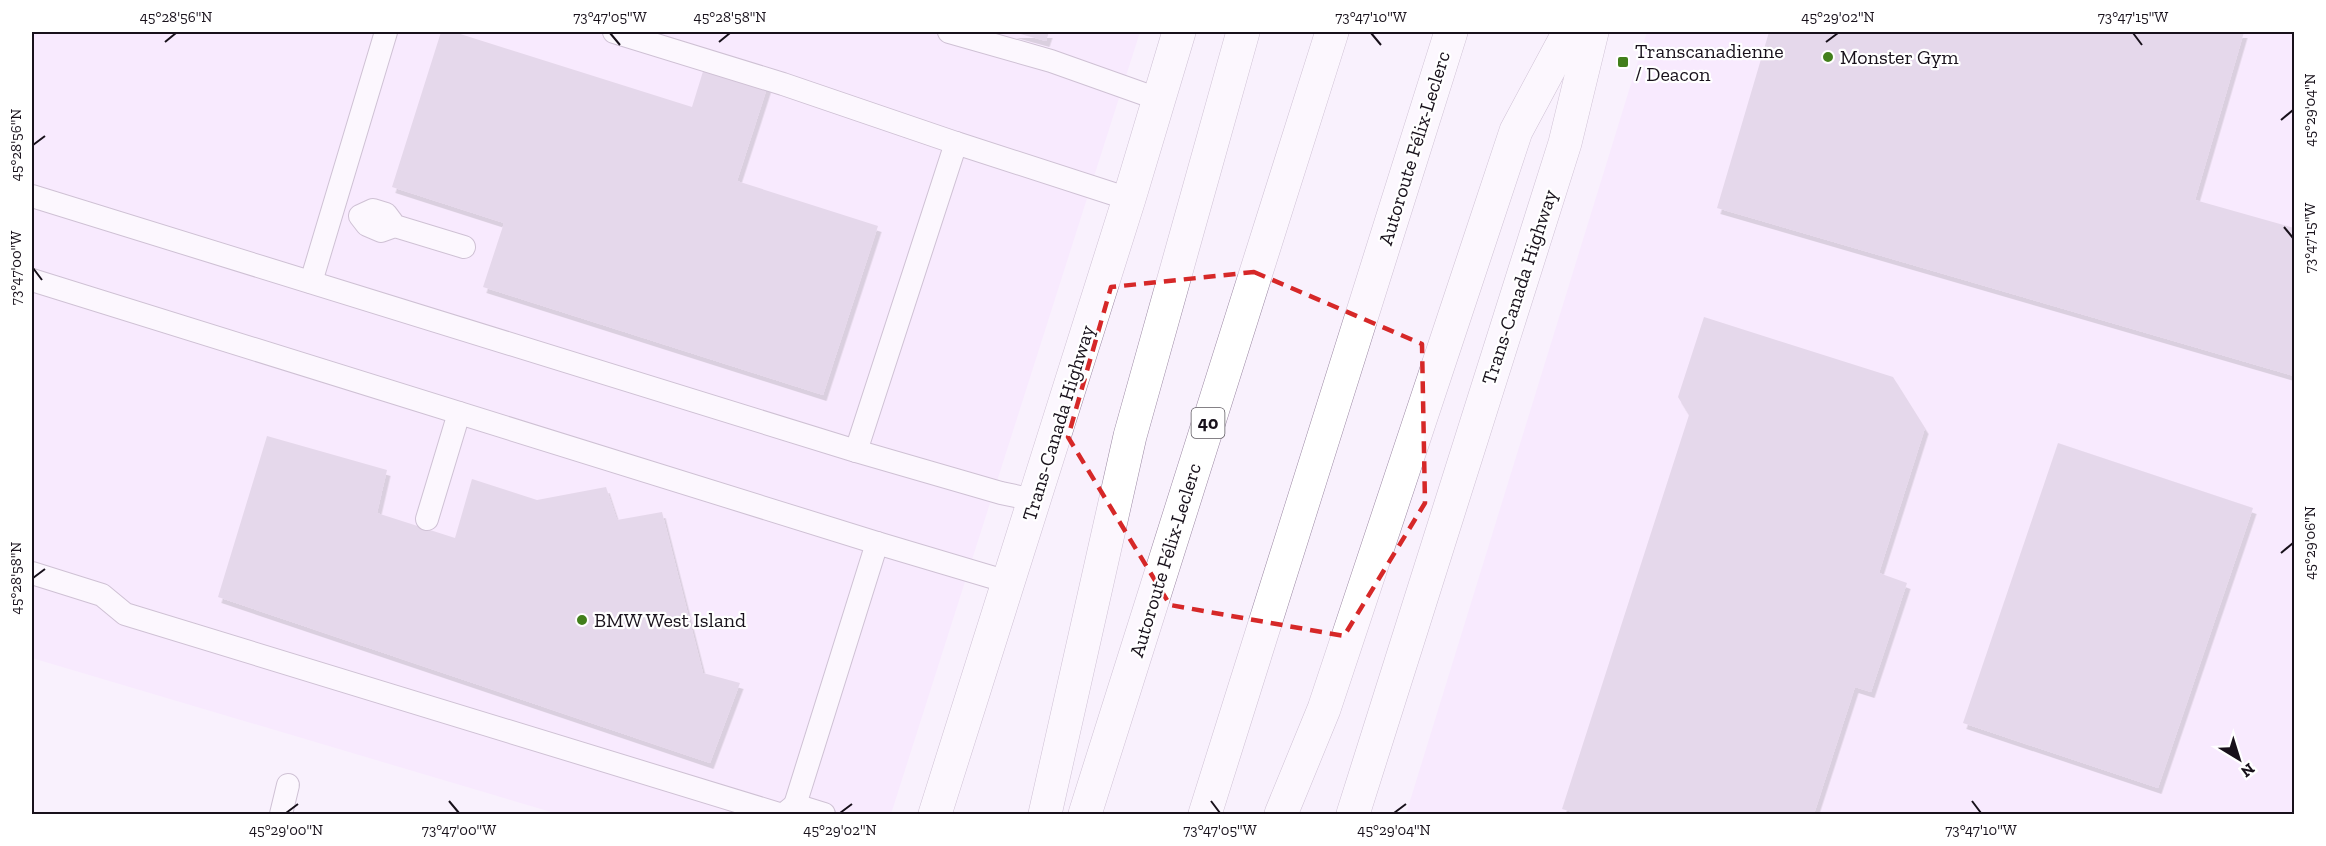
<svg xmlns="http://www.w3.org/2000/svg" width="2326" height="846" font-family="'Zilla Slab',serif">
	<style>
		.built { fill: #f6e2fe }
		.building { fill: #cdbad5; filter: url(#shadow) }
		.lines { fill: none; stroke-linecap: round; stroke-linejoin: round }
		.lane-casing { stroke: #9b88a3; stroke-width: 24 }
		.secondary-casing { stroke: #9b88a3; stroke-width: 34 }
		.highway-casing { stroke: #9b88a3; stroke-width: 34 }
		.lane { stroke: #fff; stroke-width: 22 }
		.secondary { stroke: #fff; stroke-width: 33 }
		.highway { stroke: #fff; stroke-width: 33 }
		.marked { fill: none; stroke: #d62828; stroke-width: 4.5; stroke-dasharray: 12 8; stroke-linejoin: round }
		.ticks { fill: none; stroke: #18111b; stroke-width: 2 }
		.poi-dot { fill: #427f1b; stroke: #fff; stroke-width: 2 }
		.labels { text-anchor: middle; dominant-baseline: central; stroke-width: 4.5; stroke-linejoin: round; paint-order: stroke }
		.shield { fill: #fff; stroke: #5d585f; stroke-width: 1.5 }
		.shield-label { font-size: 18px; font-weight: bold; fill: #18111b }
		.poi-label { font-size: 20px; fill: #18111b; stroke: #fff; text-anchor: start }
		.street-label { font-size: 20px; fill: #18111b; stroke: #fff }
		.neatline { fill: none; stroke: #18111b; stroke-width: 2 }
		.ticks-label { font-size: 15px; text-anchor: middle; fill: #18111b }
	</style>
	<defs>
		<filter id="shadow"><feDropShadow dx="3.5" dy="6" stdDeviation="0" flood-color="#0004"/></filter>
	</defs>
	<rect width="100%" height="100%" fill="#f9f1fd"/>
	<g class="built">
		<polygon points="32,32 1140,32 891,814 558,814 32,658"/>
		<polygon points="1647,32 2294,32 2294,814 1406,814"/>
	</g>
	<g class="building">
		<polygon points="441,32 454,32 692,107 705,65 768,85 737,181 878,226 823,395 483,287 504,223 392,187"/>
		<polygon points="1013,32 1049,32 1046,41"/>
		<polygon points="1769,32 2244,32 2195,200 2294,228 2294,376 1717,208"/>
		<polygon points="1704,317 1893,377 1925,428 1879,573 1907,583 1871,692 1855,687 1814,814 1580,814 1562,809 1689,415 1678,397"/>
		<polygon points="267,436 387,470 377,513 455,538 472,479 537,500 606,487 617,520 662,512 703,673 740,683 710,763 218,597"/>
		<polygon points="2058,443 2253,508 2158,788 1963,723"/>
	</g>
	<g class="lines">
		<defs>
			<g id="lane">
				<polyline points="614,32 783,84 956,143"/>
				<polyline points="949,32 1051,61 1158,99"/>
				<polyline points="32,196 856,451"/>
				<polyline points="395,226 381,231 367,225 360,216 373,210 386,214 395,226 464,247"/>
				<polyline points="32,280 877,543 1008,582"/>
				<polyline points="311,282 386,32"/>
				<polyline points="1034,500 1001,493 856,451 956,143 1129,199"/>
				<polyline points="427,519 459,413"/>
				<polyline points="32,573 102,595 125,614 779,814"/>
				<polyline points="795,805 877,543"/>
				<polyline points="281,814 288,785"/>
				<polyline points="784,814 795,805 824,814"/>
			</g>
			<g id="secondary">
				<polyline points="935,814 1129,199 1179,32"/>
				<polyline points="1353,814 1565,143 1592,32"/>
			</g>
			<g id="highway">
				<polyline points="1045,814 1130,436 1243,32"/>
				<polyline points="1085,814 1332,32"/>
				<polyline points="1205,814 1451,32"/>
				<polyline points="1281,814 1324,709 1516,131 1569,32"/>
			</g>
		</defs>
		<use href="#lane" class="lane-casing"/>
		<use href="#secondary" class="secondary-casing"/>
		<use href="#highway" class="highway-casing"/>
		<use href="#lane" class="lane"/>
		<use href="#secondary" class="secondary"/>
		<use href="#highway" class="highway"/>
	</g>
	<path d="M0 0H2326V846H0ZM1254,272L1422,344L1425,503L1344,636L1170,605L1068,437L1111,287Z" fill="#f9f1fd" fill-opacity=".55" fill-rule="evenodd"/>
	<path class="marked" d="M1254,272L1422,344L1425,503L1344,636L1170,605L1068,437L1111,287Z"/>
	<path class="ticks" d="M610,33L620,45M1371,33L1381,45M2133,33L2142,45M165,42L176,33M719,42L730,33M1826,42L1838,33M2281,120L2293,110M33,145L45,136M2284,227L2293,238M33,268L42,280M2281,553L2293,543M33,578L45,569M449,801L459,813M1211,801L1220,813M1972,801L1981,813M286,813L298,804M840,813L852,804M1394,813L1406,804"/>
	<g class="poi-dot">
		<circle cx="1828" cy="57" r="6"/>
		<rect x="1617" y="56" width="12" height="12" rx="3"/>
		<circle cx="582" cy="620" r="6"/>
	</g>
	<g class="labels">
		<rect class="shield" x="1191.5" y="408" width="33" height="30" rx="4.5"/>
		<g class="shield-label">
			<text x="1208" y="423">40</text>
		</g>
		<g class="poi-label">
			<text x="1635" y="51">Transcanadienne<tspan x="1635" dy="23">/ Deacon</tspan></text>
			<text x="1840" y="57">Monster Gym</text>
			<text x="594" y="620">BMW West Island</text>
		</g>
		<g class="street-label">
			<text transform="translate(1414 148) rotate(-73)">Autoroute Félix-Leclerc</text>
			<text transform="translate(1519 287) rotate(-72)">Trans-Canada Highway</text>
			<text transform="translate(1058 423) rotate(-73)">Trans-Canada Highway</text>
			<text transform="translate(1165 560) rotate(-73)">Autoroute Félix-Leclerc</text>
		</g>
	</g>
	<rect width="2326" height="846" fill="none" stroke="#ffffff" stroke-width="66"/>
	<g transform="translate(2239 759) rotate(142)" stroke="#ffffff" stroke-width="4.5" paint-order="stroke">
	<path d="M0-4.5L10 22L0 15L-10 22Z" fill="#18111b"/>
	<text y="-9" font-size="16" font-weight="bold" text-anchor="middle" fill="#18111b">N</text>
	</g>
	<rect x="33" y="33" width="2260" height="780" class="neatline"/>
	<g class="ticks-label">
		<text x="176" y="22">45°28'56"N</text>
		<text x="610" y="22">73°47'05"W</text>
		<text x="730" y="22">45°28'58"N</text>
		<text x="1371" y="22">73°47'10"W</text>
		<text x="1838" y="22">45°29'02"N</text>
		<text x="2133" y="22">73°47'15"W</text>
		<text transform="translate(2310 110) rotate(-90)" y="5">45°29'04"N</text>
		<text transform="translate(16 145) rotate(-90)" y="5">45°28'56"N</text>
		<text transform="translate(2310 238) rotate(-90)" y="5">73°47'15"W</text>
		<text transform="translate(16 268) rotate(-90)" y="5">73°47'00"W</text>
		<text transform="translate(2310 543) rotate(-90)" y="5">45°29'06"N</text>
		<text transform="translate(16 578) rotate(-90)" y="5">45°28'58"N</text>
		<text x="286" y="835">45°29'00"N</text>
		<text x="459" y="835">73°47'00"W</text>
		<text x="840" y="835">45°29'02"N</text>
		<text x="1220" y="835">73°47'05"W</text>
		<text x="1394" y="835">45°29'04"N</text>
		<text x="1981" y="835">73°47'10"W</text>
	</g>
</svg>
